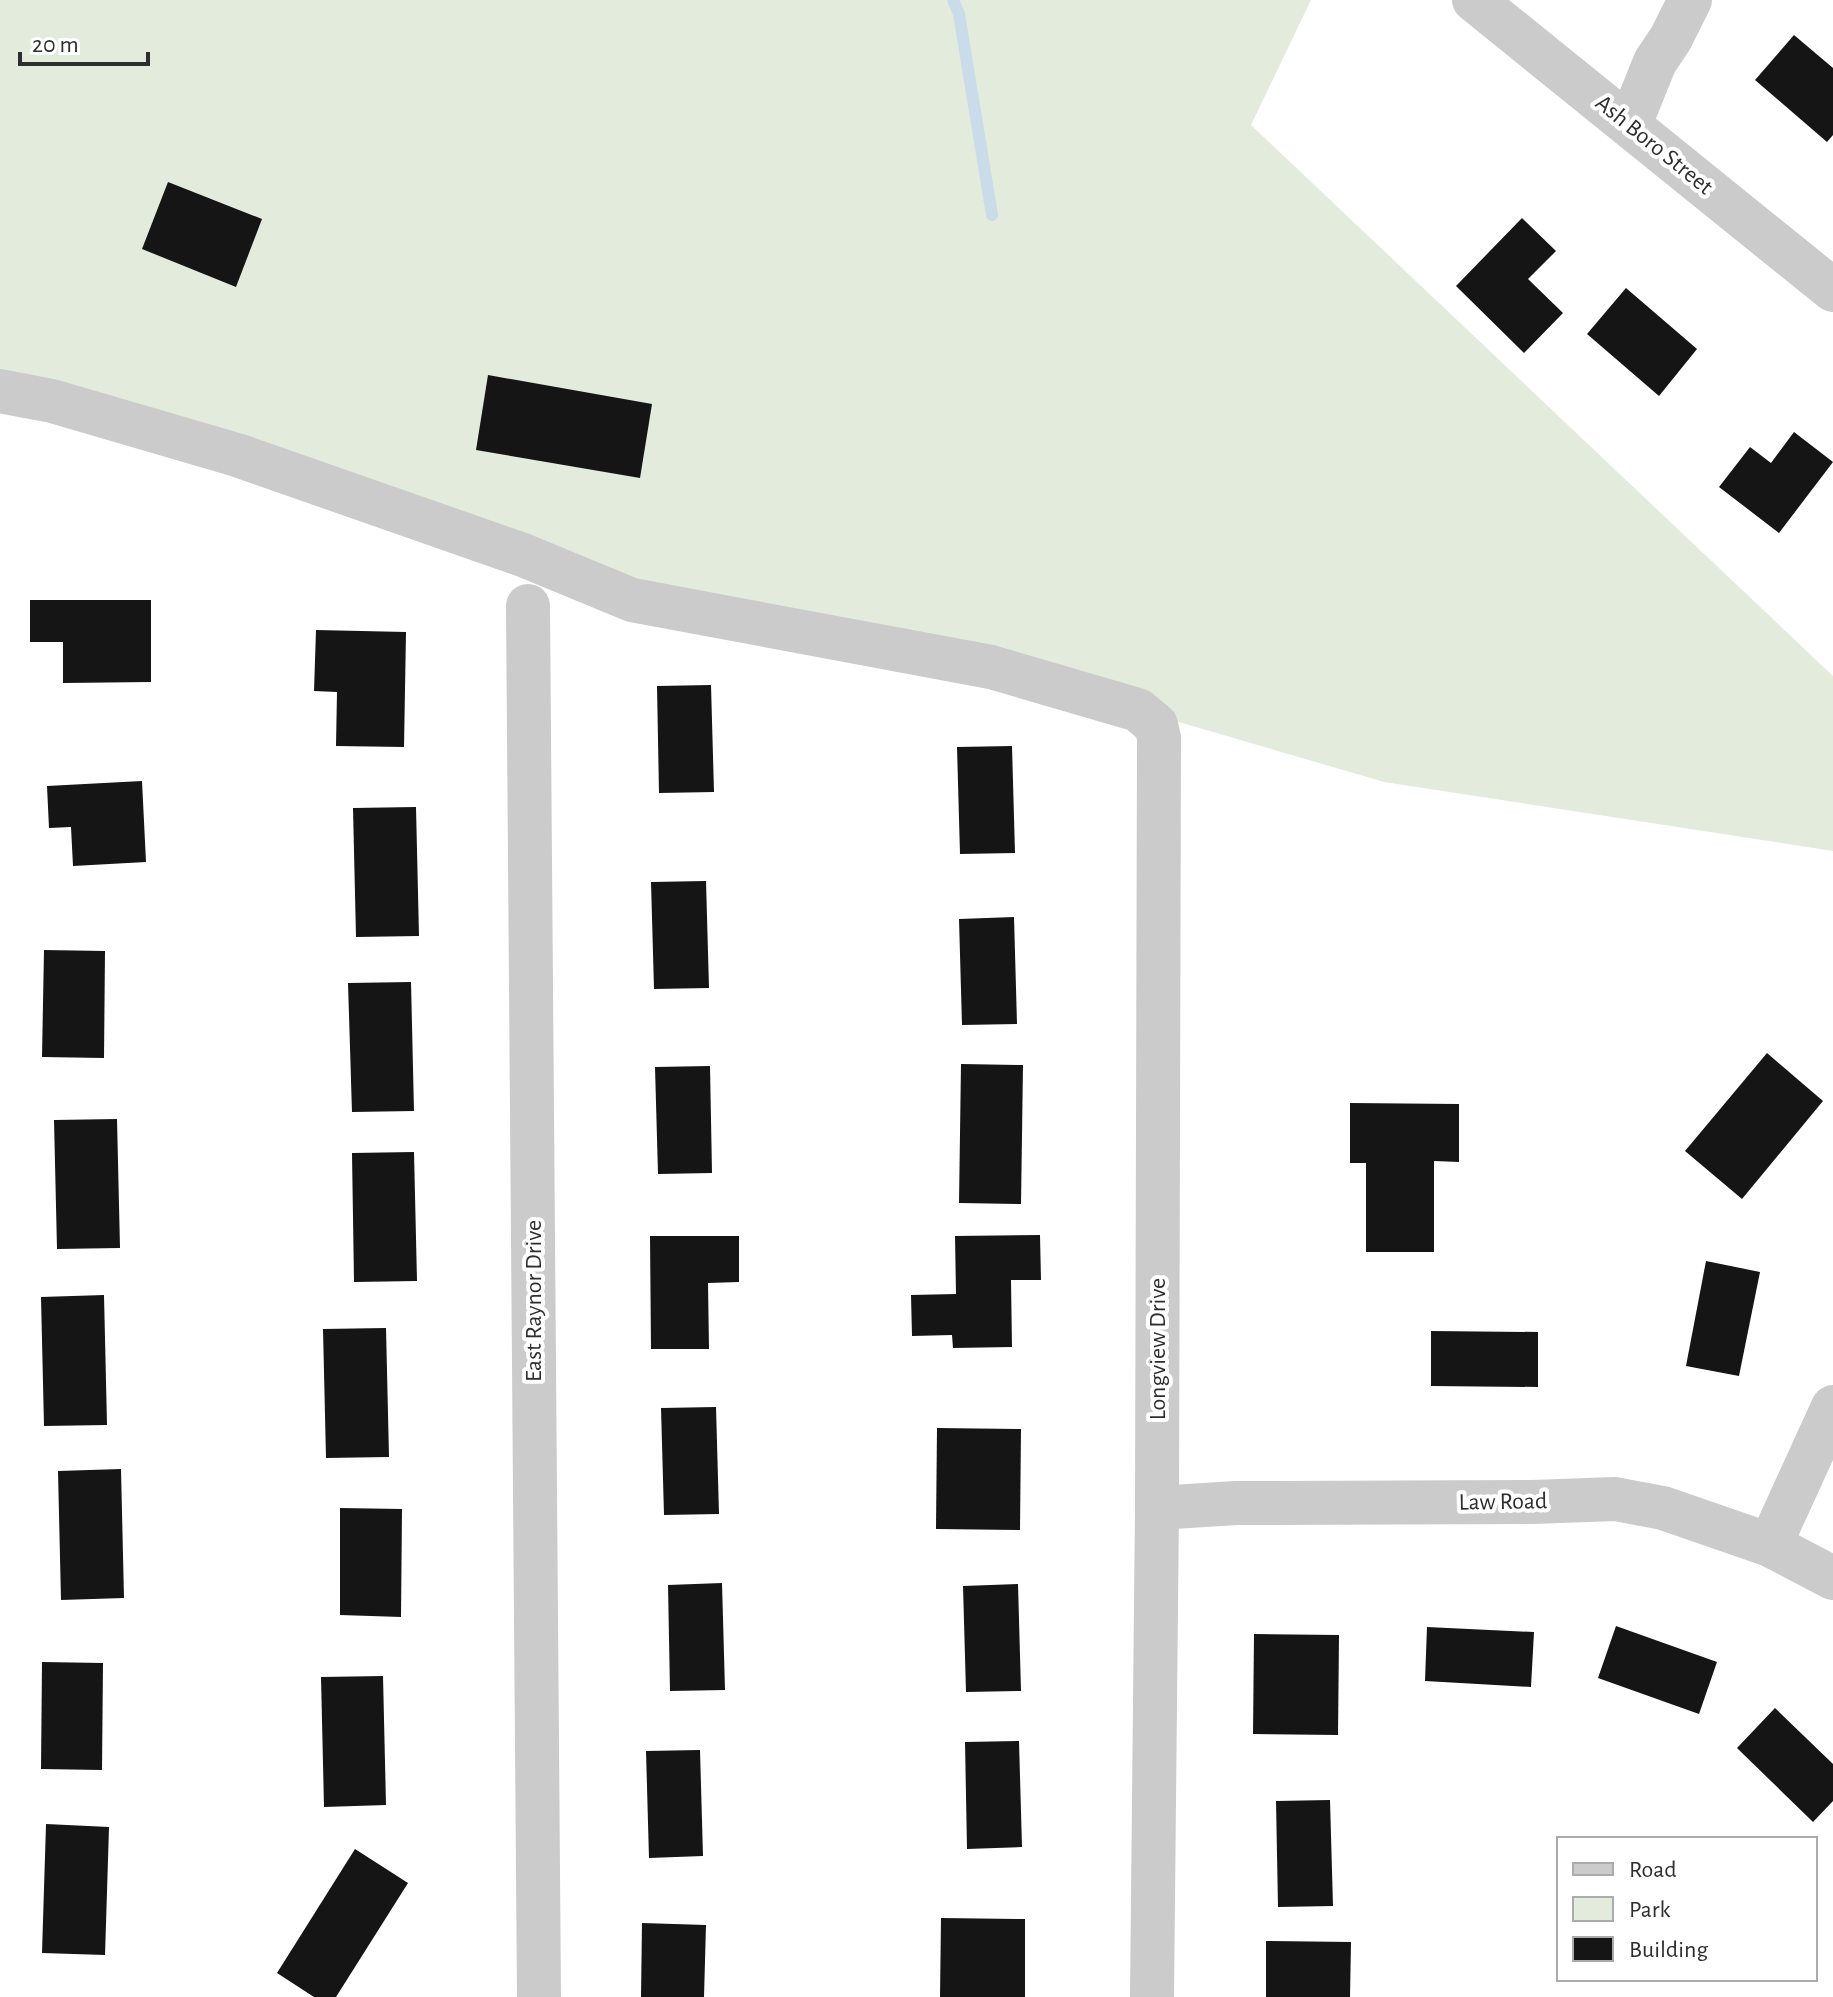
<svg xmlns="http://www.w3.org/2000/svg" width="1833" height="1997" font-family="'Alegreya Sans',sans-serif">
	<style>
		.green { fill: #e3ebdd }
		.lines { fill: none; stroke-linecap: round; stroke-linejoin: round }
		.stream { stroke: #cadbea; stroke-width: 12 }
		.building { fill: #151515 }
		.minor { stroke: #cbcbcb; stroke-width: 44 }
		.labels { text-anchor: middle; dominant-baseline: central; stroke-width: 8; stroke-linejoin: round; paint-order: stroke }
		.street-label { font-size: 24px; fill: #2e2e2e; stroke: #fff }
	</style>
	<rect width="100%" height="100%" fill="#fff"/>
	<polygon class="green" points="0,0 1311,0 1251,125 1833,676 1833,851 1384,782 991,667 632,600 0,392"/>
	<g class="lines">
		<polyline class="stream" points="953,0 959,14 992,215"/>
	</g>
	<g class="building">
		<polygon points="1794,35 1833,68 1833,135 1827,142 1755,80"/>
		<polygon points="168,182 262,219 236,287 142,249"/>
		<polygon points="1522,218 1556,251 1528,279 1563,313 1524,353 1456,286"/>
		<polygon points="1626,288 1697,349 1659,396 1587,334"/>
		<polygon points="488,375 652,404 640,478 476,450"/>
		<polygon points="1794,432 1833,462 1779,533 1719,487 1750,447 1771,463"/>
		<polygon points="30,600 151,600 151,682 63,683 63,642 30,642"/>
		<polygon points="316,630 406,632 404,747 336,746 337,692 314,691"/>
		<polygon points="711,685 714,792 659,793 657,686"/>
		<polygon points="1012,746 1015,853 960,854 957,747"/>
		<polygon points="142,781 146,862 73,866 71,827 49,828 47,786"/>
		<polygon points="416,807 419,936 356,937 353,808"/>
		<polygon points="706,881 709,988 654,989 651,882"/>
		<polygon points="1014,917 1017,1024 962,1025 959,919"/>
		<polygon points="44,950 105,951 104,1058 42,1057"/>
		<polygon points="411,982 414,1111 352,1112 348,983"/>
		<polygon points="1767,1053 1823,1101 1742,1199 1685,1151"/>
		<polygon points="961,1064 1023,1065 1021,1204 959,1203"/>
		<polygon points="710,1066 712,1173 658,1174 655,1067"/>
		<polygon points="1350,1103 1459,1104 1459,1162 1434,1161 1434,1252 1366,1252 1366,1163 1350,1163"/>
		<polygon points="117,1119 120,1248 57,1249 54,1120"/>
		<polygon points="414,1152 417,1281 354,1282 352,1153"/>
		<polygon points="1040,1235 1041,1280 1011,1280 1012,1347 953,1348 952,1335 912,1336 911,1295 956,1294 955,1236"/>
		<polygon points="650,1236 739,1236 739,1282 708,1283 709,1349 651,1349"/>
		<polygon points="1706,1261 1760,1272 1739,1376 1686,1366"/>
		<polygon points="104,1295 107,1425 44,1426 41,1297"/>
		<polygon points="386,1328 389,1457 326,1458 323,1329"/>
		<polygon points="1431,1331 1538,1332 1538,1387 1431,1386"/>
		<polygon points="716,1407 719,1514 664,1515 661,1408"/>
		<polygon points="937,1428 1021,1429 1020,1530 936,1529"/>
		<polygon points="121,1469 124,1598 61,1600 58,1471"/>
		<polygon points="340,1508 402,1509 401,1617 340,1615"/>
		<polygon points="722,1583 725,1690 670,1691 668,1585"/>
		<polygon points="1018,1584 1021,1691 966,1692 963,1586"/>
		<polygon points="1616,1626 1717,1662 1699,1714 1598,1678"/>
		<polygon points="1427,1627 1534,1632 1531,1687 1425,1681"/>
		<polygon points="1254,1634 1339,1635 1338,1735 1253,1734"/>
		<polygon points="42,1662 103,1663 102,1770 41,1769"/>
		<polygon points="383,1676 386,1805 324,1807 321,1677"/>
		<polygon points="1775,1708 1833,1764 1833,1801 1813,1822 1737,1748"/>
		<polygon points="1019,1741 1022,1847 967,1849 965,1742"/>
		<polygon points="700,1750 703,1856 649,1858 646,1751"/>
		<polygon points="1330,1800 1333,1906 1278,1907 1276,1801"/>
		<polygon points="46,1824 109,1827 105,1955 42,1953"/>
		<polygon points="355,1849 408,1883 336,1997 314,1997 277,1973"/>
		<polygon points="941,1918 1025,1919 1025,1997 940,1997"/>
		<polygon points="642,1923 706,1925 704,1997 641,1997"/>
		<polygon points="1266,1941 1351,1942 1350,1997 1266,1997"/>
	</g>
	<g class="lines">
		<g class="minor">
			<polyline points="1474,0 1833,290"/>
			<polyline points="1630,124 1655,62 1671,38 1690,0"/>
			<polyline points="0,391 52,401 237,455 523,555 632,600 991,667 1138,710 1156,725 1159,738 1157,1508 1152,1997"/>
			<polyline points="528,606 539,1997"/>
			<polyline points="1157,1508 1236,1503 1532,1502 1615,1499 1663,1508 1770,1545 1833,1578"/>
			<polyline points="1770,1545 1833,1407"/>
		</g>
	</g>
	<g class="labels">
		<g class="street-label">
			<text transform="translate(1654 145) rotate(39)">Ash Boro Street</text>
			<text transform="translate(534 1301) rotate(-90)">East Raynor Drive</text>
			<text transform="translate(1158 1349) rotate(-90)">Longview Drive</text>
			<text transform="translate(1503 1502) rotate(-1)">Law Road</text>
		</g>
	</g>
	<rect x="1557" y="1837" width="260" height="144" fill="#ffffff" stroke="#ababab" stroke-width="2"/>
	<rect x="1573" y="1863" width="40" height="12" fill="#cbcbcb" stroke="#ababab" stroke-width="2"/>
	<text x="1629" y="1877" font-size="24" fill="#2e2e2e">Road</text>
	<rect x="1573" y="1897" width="40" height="24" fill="#e3ebdd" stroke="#ababab" stroke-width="2"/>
	<text x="1629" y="1917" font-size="24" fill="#2e2e2e">Park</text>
	<rect x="1573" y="1937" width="40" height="24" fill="#151515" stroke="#ababab" stroke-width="2"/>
	<text x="1629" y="1957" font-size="24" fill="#2e2e2e">Building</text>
	<path d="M20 52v12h128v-12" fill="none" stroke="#2e2e2e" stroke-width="4"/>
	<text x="32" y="52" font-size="24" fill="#2e2e2e" stroke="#ffffff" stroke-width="6" paint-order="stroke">20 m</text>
</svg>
